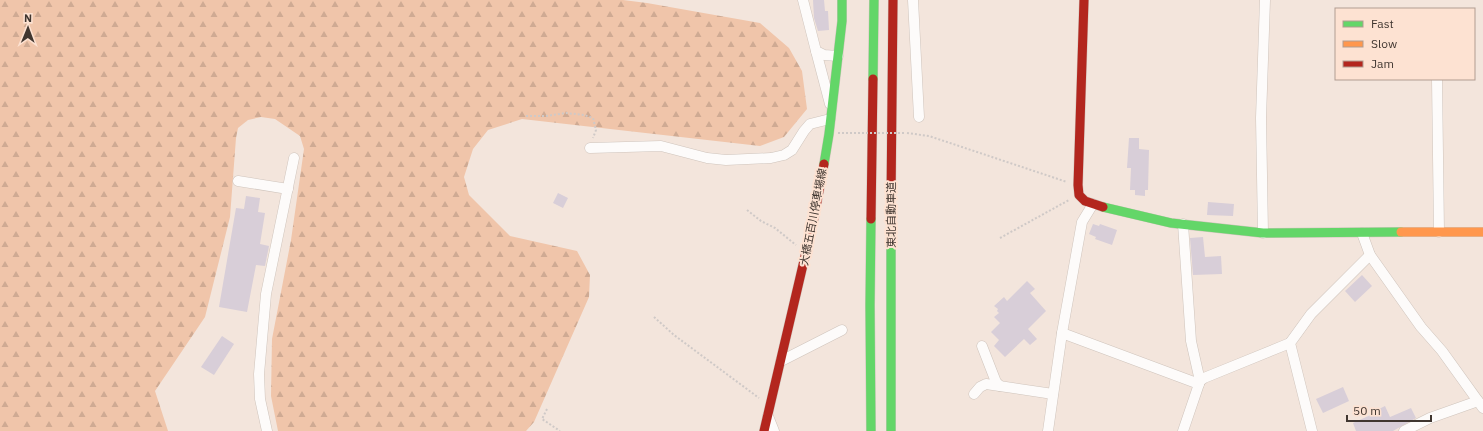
<svg xmlns="http://www.w3.org/2000/svg" width="1483" height="431" font-family="'IBM Plex Sans','Noto Sans JP',sans-serif">
	<style>
		.forest { fill: url(#forest-firs) }
		.building { fill: #d8ced8 }
		.lines { fill: none; stroke-linecap: round; stroke-linejoin: round }
		.street-casing { stroke: #cfc4bc; stroke-width: 11 }
		.fast-casing { stroke: #cfc4bc; stroke-width: 10 }
		.slow-casing { stroke: #cfc4bc; stroke-width: 10 }
		.jam-casing { stroke: #cfc4bc; stroke-width: 10 }
		.path { stroke: #cfc9c7; stroke-width: 2; stroke-dasharray: 2 2; stroke-linecap: butt }
		.street { stroke: #fdfbfa; stroke-width: 10 }
		.fast { stroke: #63d668; stroke-width: 9 }
		.slow { stroke: #ff974d; stroke-width: 9 }
		.jam { stroke: #b3261e; stroke-width: 9 }
		.path-bridge { stroke: #cfc9c7; stroke-width: 2; stroke-dasharray: 2 2; stroke-linecap: butt }
		.labels { text-anchor: middle; dominant-baseline: central; stroke-width: 4; stroke-linejoin: round; paint-order: stroke }
		.street-label { font-size: 11px; fill: #403630; stroke: #fde2d2 }
	</style>
	<defs>
		<pattern id="forest-firs" width="22" height="20" patternUnits="userSpaceOnUse"><rect width="22" height="20" fill="#f0c5aa"/><path d="M5 1l3.5 6h-7zM16 11l3.5 6h-7z" fill="#cfaa93"/></pattern>
	</defs>
	<rect width="100%" height="100%" fill="#f3e5dc"/>
	<polygon class="forest" points="0,0 623,0 647,3 760,23 789,48 802,71 807,109 784,137 760,146 522,119 488,130 473,149 464,177 469,195 510,236 577,251 590,275 589,297 534,422 526,431 278,431 271,396 272,339 291,240 304,149 300,136 275,119 261,117 248,120 238,128 236,138 230,217 205,317 155,391 168,431 0,431"/>
	<g class="building">
		<polygon points="813,0 824,0 825,11 828,11 829,30 818,31 814,18"/>
		<polygon points="1129,138 1139,138 1139,149 1149,150 1148,190 1145,190 1145,196 1135,195 1135,190 1130,190 1131,168 1127,168"/>
		<polygon points="558,193 568,198 563,208 553,203"/>
		<polygon points="246,196 260,198 258,212 265,213 260,244 269,246 265,266 256,265 247,312 219,307 236,208 244,209"/>
		<polygon points="1208,202 1234,204 1233,216 1207,215"/>
		<polygon points="1093,224 1099,226 1100,224 1117,230 1112,245 1095,239 1096,237 1089,234"/>
		<polygon points="1203,237 1205,257 1221,256 1222,274 1193,275 1190,238"/>
		<polygon points="1362,275 1372,286 1355,302 1345,291"/>
		<polygon points="1027,281 1035,289 1030,293 1046,311 1028,329 1037,339 1030,345 1024,339 1005,357 994,346 999,340 991,332 1000,323 994,317 999,313 997,311 998,309 994,306 1004,297 1007,301"/>
		<polygon points="222,336 234,344 214,375 201,367"/>
		<polygon points="1343,387 1349,401 1323,413 1316,399"/>
		<polygon points="1385,406 1390,417 1411,408 1416,418 1393,431 1356,431 1353,423 1375,413 1375,411"/>
	</g>
	<g class="lines">
		<defs>
			<g id="street">
				<polyline points="803,0 816,51 824,55 838,56"/>
				<polyline points="913,0 919,117"/>
				<polyline points="816,51 830,104"/>
				<polyline points="1437,79 1439,232"/>
				<polyline points="590,148 661,146 707,158 726,160 771,158 784,155 792,150 804,131 810,124 830,119"/>
				<polyline points="238,181 288,189"/>
				<polyline points="1183,224 1191,341 1200,381"/>
				<polyline points="1263,233 1261,118 1265,0"/>
				<polyline points="1362,233 1370,255 1421,327 1442,351 1483,408"/>
				<polyline points="1062,333 1199,384"/>
				<polyline points="982,346 996,382 1000,386"/>
				<polyline points="781,361 842,330"/>
				<polyline points="974,394 980,387 986,384 1053,394"/>
				<polyline points="768,416 774,431"/>
				<polyline points="267,431 260,399 259,374 266,294 294,158"/>
				<polyline points="1048,431 1062,333 1082,222 1093,204"/>
				<polyline points="1183,431 1200,381 1204,378 1290,343"/>
				<polyline points="1312,431 1290,343 1311,314 1370,255"/>
				<polyline points="1404,431 1430,418 1478,401"/>
			</g>
			<g id="fast">
				<polyline points="873,79 874,0"/>
				<polyline points="824,164 829,134 842,21 842,0"/>
				<polyline points="1103,207 1171,223 1263,233 1401,232"/>
				<polyline points="871,431 870,305 871,219"/>
				<polyline points="891,431 891,200"/>
			</g>
			<polyline id="slow" points="1401,232 1483,232"/>
			<g id="jam">
				<polyline points="1084,0 1078,185 1079,195 1085,201 1103,207"/>
				<polyline points="891,200 893,0"/>
				<polyline points="871,219 873,79"/>
				<polyline points="764,431 814,218 824,164"/>
			</g>
		</defs>
		<use href="#street" class="street-casing"/>
		<use href="#fast" class="fast-casing"/>
		<use href="#slow" class="slow-casing"/>
		<use href="#jam" class="jam-casing"/>
		<g class="path">
			<polyline points="526,116 546,116 566,113 584,115 593,118 596,130 593,138"/>
			<polyline points="907,133 929,136 1067,182"/>
			<polyline points="747,210 761,221 775,228 796,245"/>
			<polyline points="1000,238 1069,200"/>
			<polyline points="654,317 674,335 759,398"/>
			<polyline points="547,409 542,419 560,431"/>
		</g>
		<use href="#street" class="street"/>
		<use href="#fast" class="fast"/>
		<use href="#slow" class="slow"/>
		<use href="#jam" class="jam"/>
		<polyline class="path-bridge" points="838,133 906,133"/>
	</g>
	<g class="labels">
		<g class="street-label">
			<text transform="translate(891 215) rotate(-90)">東北自動車道</text>
			<text transform="translate(813 217) rotate(-79)">大橋五百川停車場線</text>
		</g>
	</g>
	<rect x="1335" y="8" width="140" height="72" fill="#fde2d2" stroke="#b19d91"/>
	<rect x="1343" y="21" width="20" height="6" fill="#63d668" stroke="#b19d91"/>
	<text x="1371" y="28" font-size="12" fill="#403630">Fast</text>
	<rect x="1343" y="41" width="20" height="6" fill="#ff974d" stroke="#b19d91"/>
	<text x="1371" y="48" font-size="12" fill="#403630">Slow</text>
	<rect x="1343" y="61" width="20" height="6" fill="#b3261e" stroke="#b19d91"/>
	<text x="1371" y="68" font-size="12" fill="#403630">Jam</text>
	<g transform="translate(28 28) rotate(1)" stroke="#fde2d2" stroke-width="3" paint-order="stroke">
	<path d="M0-3L7 15L0 10L-7 15Z" fill="#403630"/>
	<text y="-6" font-size="11" font-weight="bold" text-anchor="middle" fill="#403630">N</text>
	</g>
	<path d="M1347 415v6h84v-6" fill="none" stroke="#403630" stroke-width="2"/>
	<text x="1353" y="415" font-size="12" fill="#403630" stroke="#fde2d2" stroke-width="3" paint-order="stroke">50 m</text>
</svg>
